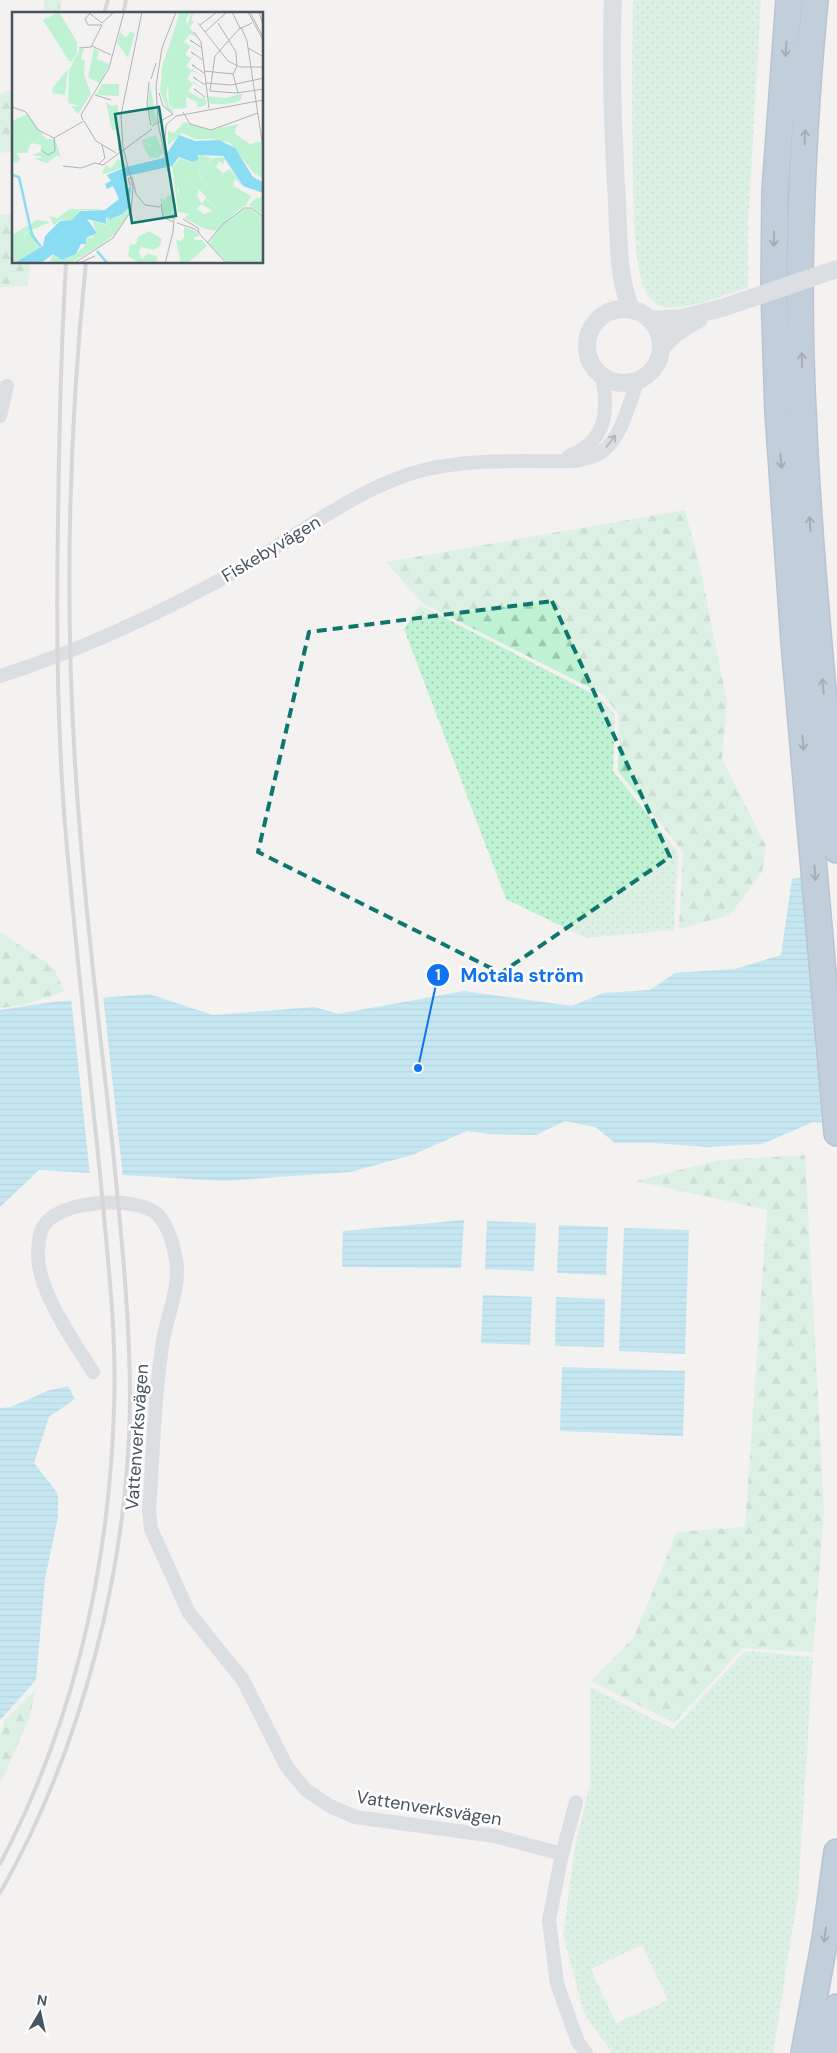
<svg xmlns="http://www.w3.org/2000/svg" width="837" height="2053" font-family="'DM Sans',sans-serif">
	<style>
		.grass { fill: url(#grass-dots); fill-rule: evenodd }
		.forest { fill: url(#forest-firs) }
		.water { fill: url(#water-rules) }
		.pier { fill: #f4f1f1 }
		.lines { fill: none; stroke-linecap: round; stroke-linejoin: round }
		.motorway-casing { stroke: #728fae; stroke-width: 28 }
		.minor { stroke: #bfc9d1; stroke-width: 14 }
		.tertiary { stroke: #bfc9d1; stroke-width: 18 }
		.motorway { stroke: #87a4c2; stroke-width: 25 }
		.rail { stroke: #b3b7bc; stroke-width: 4 }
		.tertiary-bridge { stroke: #bfc9d1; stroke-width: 18 }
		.oneway { stroke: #4e5d6a }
		.oneway2 { stroke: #6c7882 }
		.marked { fill: none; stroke: #0f766e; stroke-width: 4; stroke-dasharray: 10 6; stroke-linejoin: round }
		.labels { text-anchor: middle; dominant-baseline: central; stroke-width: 5; stroke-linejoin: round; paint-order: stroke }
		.street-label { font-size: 18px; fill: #485560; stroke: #fff }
		.inset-river { fill: none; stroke: #8adcf2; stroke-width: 2.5 }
		.inset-road { fill: none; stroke: #afb3b7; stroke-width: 1 }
		.view { fill: #0f766e; fill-opacity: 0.15; stroke: #0f766e; stroke-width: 2.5 }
		.inset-edge { fill: none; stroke: #485560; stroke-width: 2.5 }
		.leader { fill: none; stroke: #0f72f0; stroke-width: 2 }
		.callout-dot { fill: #0f72f0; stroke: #fff; stroke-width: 2 }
		.mark-label { font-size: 15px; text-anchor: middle; font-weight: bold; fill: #fff }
		.callout-label { font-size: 19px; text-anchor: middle; font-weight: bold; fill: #0f72f0; stroke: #fff; stroke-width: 5; stroke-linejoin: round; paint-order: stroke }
	</style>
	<defs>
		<pattern id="grass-dots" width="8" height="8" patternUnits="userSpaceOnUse" patternTransform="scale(1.25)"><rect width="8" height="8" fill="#bff2d3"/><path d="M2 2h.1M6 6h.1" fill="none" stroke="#9dc7af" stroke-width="1.8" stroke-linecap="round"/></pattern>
		<pattern id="forest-firs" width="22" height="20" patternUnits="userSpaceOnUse" patternTransform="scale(1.25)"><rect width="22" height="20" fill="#bff2d3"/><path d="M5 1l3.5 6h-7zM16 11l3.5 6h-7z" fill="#9dc7af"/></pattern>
		<pattern id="water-rules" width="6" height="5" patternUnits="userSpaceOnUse" patternTransform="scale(1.25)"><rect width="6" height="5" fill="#8adcf2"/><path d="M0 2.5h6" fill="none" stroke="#73b5c7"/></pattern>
	</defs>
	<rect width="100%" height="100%" fill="#f4f1f1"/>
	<g class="grass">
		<path d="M633,0H761L748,225V287C726,294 677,316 656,304C646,298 643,285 640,274C633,242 634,208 633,176C632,117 632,59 633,0Z"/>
		<polygon points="420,605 599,697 615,715 613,771 678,852 674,930 586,938 506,899 404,629"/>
		<path d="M745,1651L813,1657L798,1895L773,2053H612L584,2013L563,1935L575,1848L590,1784V1687L673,1729ZM642,1945L668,2000L616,2023L591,1969Z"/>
	</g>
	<g class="forest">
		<polygon points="45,0 61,0 59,14 42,14"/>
		<polygon points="14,88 14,151 0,153 0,94"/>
		<polygon points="0,214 14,214 14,262 30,263 28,286 0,287"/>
		<polygon points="685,510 700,567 727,702 722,759 766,846 762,872 730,915 679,929 683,852 618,771 619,715 603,694 422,603 386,562"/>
		<polygon points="0,932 54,968 64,991 24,1005 0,1008"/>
		<polygon points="805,1155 824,1511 813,1652 743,1648 674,1723 591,1681 634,1637 677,1532 745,1527 767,1210 636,1181 719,1160"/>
		<polygon points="36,1689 29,1719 0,1784 0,1738 4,1721"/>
	</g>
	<g class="water">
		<polygon points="837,872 837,1124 813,1122 762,1144 707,1147 653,1143 615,1143 595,1127 565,1121 536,1135 488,1134 467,1131 412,1155 350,1172 223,1181 39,1170 0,1207 0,1010 52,1002 149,994 213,1015 315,1007 338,1014 464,991 572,1006 603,993 650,990 675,973 735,969 781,955 792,879"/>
		<polygon points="464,1220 461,1268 342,1267 343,1231"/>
		<polygon points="487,1221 536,1223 534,1271 485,1269"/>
		<polygon points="559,1225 608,1227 606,1275 557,1273"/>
		<polygon points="624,1228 689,1230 685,1354 619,1351"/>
		<polygon points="483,1295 532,1297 530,1345 481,1343"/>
		<polygon points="556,1297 605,1299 604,1347 555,1346"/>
		<polygon points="562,1367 685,1371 683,1436 560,1431"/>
		<polygon points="68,1386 75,1399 49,1417 34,1463 58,1494 58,1517 45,1579 36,1680 0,1720 0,1408 11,1407 47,1391"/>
	</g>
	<g class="pier">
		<polygon points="837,869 837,1126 822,1125 801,875"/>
		<polygon points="103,995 123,1177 90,1175 71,998"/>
	</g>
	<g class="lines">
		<defs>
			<g id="motorway">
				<polyline points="789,0 775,191 774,289 778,412 794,642 837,1133"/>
				<path d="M815,0C802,136 796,274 803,411C809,557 825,704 837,850"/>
				<polyline points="804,2053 825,1939 837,1852"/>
				<polyline points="828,2053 837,2007"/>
			</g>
		</defs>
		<use href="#motorway" class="motorway-casing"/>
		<g class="minor">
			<polyline points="0,416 7,386"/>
			<path d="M569,456C607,441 609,412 602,376"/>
			<path d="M0,676C82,650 163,612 238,570C298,536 361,484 428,469C475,458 527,462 575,461C585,459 596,457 604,450C623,434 629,403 638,380"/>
			<path d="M93,1372C73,1340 40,1295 38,1257C38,1248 39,1231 45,1224C62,1200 137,1195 158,1215C169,1227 173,1244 176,1260C181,1286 167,1315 163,1341C154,1397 153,1455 149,1511L151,1529L189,1613L243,1680L287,1767L306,1790L330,1806L355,1817L495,1836L562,1854"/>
			<polyline points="576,1802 562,1854 549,1920 557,1984 578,2042 586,2053"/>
		</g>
		<g class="tertiary">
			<path d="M613,0C610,68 613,135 617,203C619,239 617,275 631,309"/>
			<circle cx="624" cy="346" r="37"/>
			<polyline points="651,320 682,318 722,308"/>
			<polyline points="661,348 677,332 699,319"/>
		</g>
		<use href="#motorway" class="motorway"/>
		<g class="rail">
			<polyline points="104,14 108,0"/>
			<polyline points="123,14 126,0"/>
			<path d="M0,1864C74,1723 109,1568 114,1409C117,1331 107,1252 100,1174C88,1057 75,941 65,825C57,724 56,624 58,523C59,436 61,349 66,262"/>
			<path d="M0,1893C82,1749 129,1565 130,1399C130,1316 121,1233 113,1150C101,1040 87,930 79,819C64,635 67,447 86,262"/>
		</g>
		<polyline class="tertiary-bridge" points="722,308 837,269"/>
	</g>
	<defs><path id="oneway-shaft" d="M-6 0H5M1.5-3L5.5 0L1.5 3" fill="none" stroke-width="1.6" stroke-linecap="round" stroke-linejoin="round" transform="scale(1.25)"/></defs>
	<g class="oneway">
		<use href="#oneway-shaft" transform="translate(786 49) rotate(94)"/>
		<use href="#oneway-shaft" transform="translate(805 137) rotate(-87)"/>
		<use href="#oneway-shaft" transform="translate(774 239) rotate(91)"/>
		<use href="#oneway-shaft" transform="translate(802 360) rotate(-91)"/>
		<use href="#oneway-shaft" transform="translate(781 461) rotate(86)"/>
		<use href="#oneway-shaft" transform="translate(810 524) rotate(-94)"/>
		<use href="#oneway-shaft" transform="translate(823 686) rotate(-95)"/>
		<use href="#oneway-shaft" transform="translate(803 743) rotate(85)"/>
		<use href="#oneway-shaft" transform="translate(815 873) rotate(85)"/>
		<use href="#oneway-shaft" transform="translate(825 1935) rotate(98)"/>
	</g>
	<use class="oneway2" href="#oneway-shaft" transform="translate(611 441) rotate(-53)"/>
	<path d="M0 0H837V2053H0ZM552,601L670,857L501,973L258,852L309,632Z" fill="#f4f1f1" fill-opacity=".55" fill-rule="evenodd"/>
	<path class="marked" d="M552,601L670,857L501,973L258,852L309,632Z"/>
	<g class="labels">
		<g class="street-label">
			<text transform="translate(271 549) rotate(-31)">Fiskebyvägen</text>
			<text transform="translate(137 1437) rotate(-86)">Vattenverksvägen</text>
			<text transform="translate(429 1808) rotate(9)">Vattenverksvägen</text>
		</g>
	</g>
	<g transform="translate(12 12)">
		<rect width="251" height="251" fill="#f4f1f1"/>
		<path d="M47,0L65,30V41L60,49H57L31,8ZM172,0H178L174,8L175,13L180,0H189L191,1L183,0L179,7L182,10L177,15L185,25L178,22L172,30L178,34L181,30L179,33L190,41L179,34L173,42L178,46L182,43L180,46L191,54L180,46L174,54L179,58L183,55L181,58L192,65L180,59L175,67L180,71L184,67L182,70L193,78L181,71L176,79L182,83L185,80L183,83L189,87L192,84L195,92L189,95L177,96L185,95V90L174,85L175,96L161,97L157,92L156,73L154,83L157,94L163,101L155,98L150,75L159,29ZM108,20L114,26L118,20L123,21L116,46L105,31ZM72,36L69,47L73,49L72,62L79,82L66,102L59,94H68L56,91L57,58L68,37ZM82,36L87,39L85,47L97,52L88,72L76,65ZM56,57L53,83L40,81L41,75ZM138,72L145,111L141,113L136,95ZM230,81L229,88L221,91L241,88L199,94L214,92H199L194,84L214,86ZM172,110L198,118L226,112L222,121L238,132L233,142L245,165L218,131L202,127H183L170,121L156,133V119L162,121ZM130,131L142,135L146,146L137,145ZM211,145L213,148L211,152L207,149L204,155L211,161L218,157L231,174L223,167L221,174L240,185L204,219L193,217L172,206L184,196L192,202L205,197L192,177V170L186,160L201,146ZM166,168H176L185,178L167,184ZM156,183H160L161,208L151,204L148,186L153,188ZM25,208L38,210L13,221L11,231L15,236L8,238L0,230V223ZM172,215L182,218L187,224L182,225L183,228H190L195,234L176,251H169L164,228L169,229L172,225ZM137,219L150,227L148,234L142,238L129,235L127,240L130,247L136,241L146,245L144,251H128L116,244L118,233L124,232L126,225ZM75,226H84L89,233L59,251L37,252L41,242L50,248L64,242L73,233Z" fill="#bff2d3"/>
		<path d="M168,0H172L159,29L150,75L155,98L148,79L150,55ZM90,72H107V84L84,83ZM94,90L99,94L106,93V110L103,111L107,117L100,118ZM15,102L34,127H43L49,146L46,143L35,151L23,147L31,145L20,143L29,140V133L19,131L15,141H4L8,147L5,151L0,149V109ZM144,123L151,140L147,146L141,134L128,129ZM188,143L200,146L186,160L204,197L187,177L185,183L190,192L178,202L166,200L160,155L168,146L180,151ZM166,168L173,171L176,168L185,178L178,174L167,184L165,177L169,173ZM106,147L115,154L90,163L93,153L99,156ZM119,191L117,202L104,221L89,233L80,224L85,221L80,209L94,213L95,205L100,207L112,202ZM58,197H87L88,198H68L60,208H48L42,213L37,204L45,206ZM20,218L27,232L15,236L11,231L13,222Z" fill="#bff2d3" fill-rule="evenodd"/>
		<path d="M0,226L10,236L23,232L28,236L0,251Z" fill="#bff2d3"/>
		<path d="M251,129V167L239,158L232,139L238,132ZM251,185V205L237,193L244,186ZM237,196L251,207V251H216L196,232L211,212L230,198Z" fill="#bff2d3"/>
		<path d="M198,158L214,162L221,168V174L239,184L234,193L209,210L199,203L201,199L189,192L194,186L204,197L192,177L189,164Z" fill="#bff2d3"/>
		<path d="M167,123L183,129L207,128L223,136L241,165L251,170V181L231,174L211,144L186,143V148L180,150L167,145L160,154L115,164L112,171L114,177L119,175L117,195L111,202L99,207L94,205V212L75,207L85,221L74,226V232H69L64,242L50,248L41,242L29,251L0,252L31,234L33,224L48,209L60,208L68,199L93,198L107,187L101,174L95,177L93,172L99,169L95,163L114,155L152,146Z" fill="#8adcf2"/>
		<path class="inset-river" d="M0,163L7,165L20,223L29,235M85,239L96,252"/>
		<path class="inset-road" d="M76,0L90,11L102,0M220,0L228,16M236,0L252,30M238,0L252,27M247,0L252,16M186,11L216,49L228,55H252M206,11L224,40L225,54L221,62M188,13L205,0M229,15L235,29L250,129M182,20L189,30L197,96M193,20L215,0M181,30L178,28L190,36M80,34L99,43M67,36L79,35L90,13H76L73,7L79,0M236,36L252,45M182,42L179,40L191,48M183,54L180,53L192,61M192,59L221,62M221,62L226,81M139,67L144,51M184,67L181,65L193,73M137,70L135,92L139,113M193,71L219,73L252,66M185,79L182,77L193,85M198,79L203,44L227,17L240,11M198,79L224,81L252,77M147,81L151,94L161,102M83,83L99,88M0,95L14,100L26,118L42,126L72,109L84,129L104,141M171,100L178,112L199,118L246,101M164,104L252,88M71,108L69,103L97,56L112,0M140,114L161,102M107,123V139M153,128L154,113L164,104M29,138L36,143L43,139L42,126M87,152L93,146L90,133M51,154L69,156L83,151L91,153L140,117M119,174L116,167L120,165L124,182L133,193L148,195M149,192L151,205L161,210M171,207L186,216L187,221M165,211L183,217L215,252M195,231L211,212L232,196H239L252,206M61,252L101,226L119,199L121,175L111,135L109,103L130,0M65,252L83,244M153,252L161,220L163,192L146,111L144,74L150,36L164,0"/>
		<path class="view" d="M147,95L164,204L120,211L103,102Z"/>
		<rect width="251" height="251" class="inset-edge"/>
	</g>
	<path class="leader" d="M418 1068L438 975"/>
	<g class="callout-dot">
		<circle cx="418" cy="1068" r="5"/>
		<circle cx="438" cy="975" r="12"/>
	</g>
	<g class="mark-label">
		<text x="438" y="980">1</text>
	</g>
	<g class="callout-label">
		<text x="522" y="982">Motala ström</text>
	</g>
	<g transform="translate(40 2013) rotate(9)" stroke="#ffffff" stroke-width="4" paint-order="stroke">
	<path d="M0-4L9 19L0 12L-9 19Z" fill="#485560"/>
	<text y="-8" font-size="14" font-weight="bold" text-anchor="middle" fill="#485560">N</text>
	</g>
</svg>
